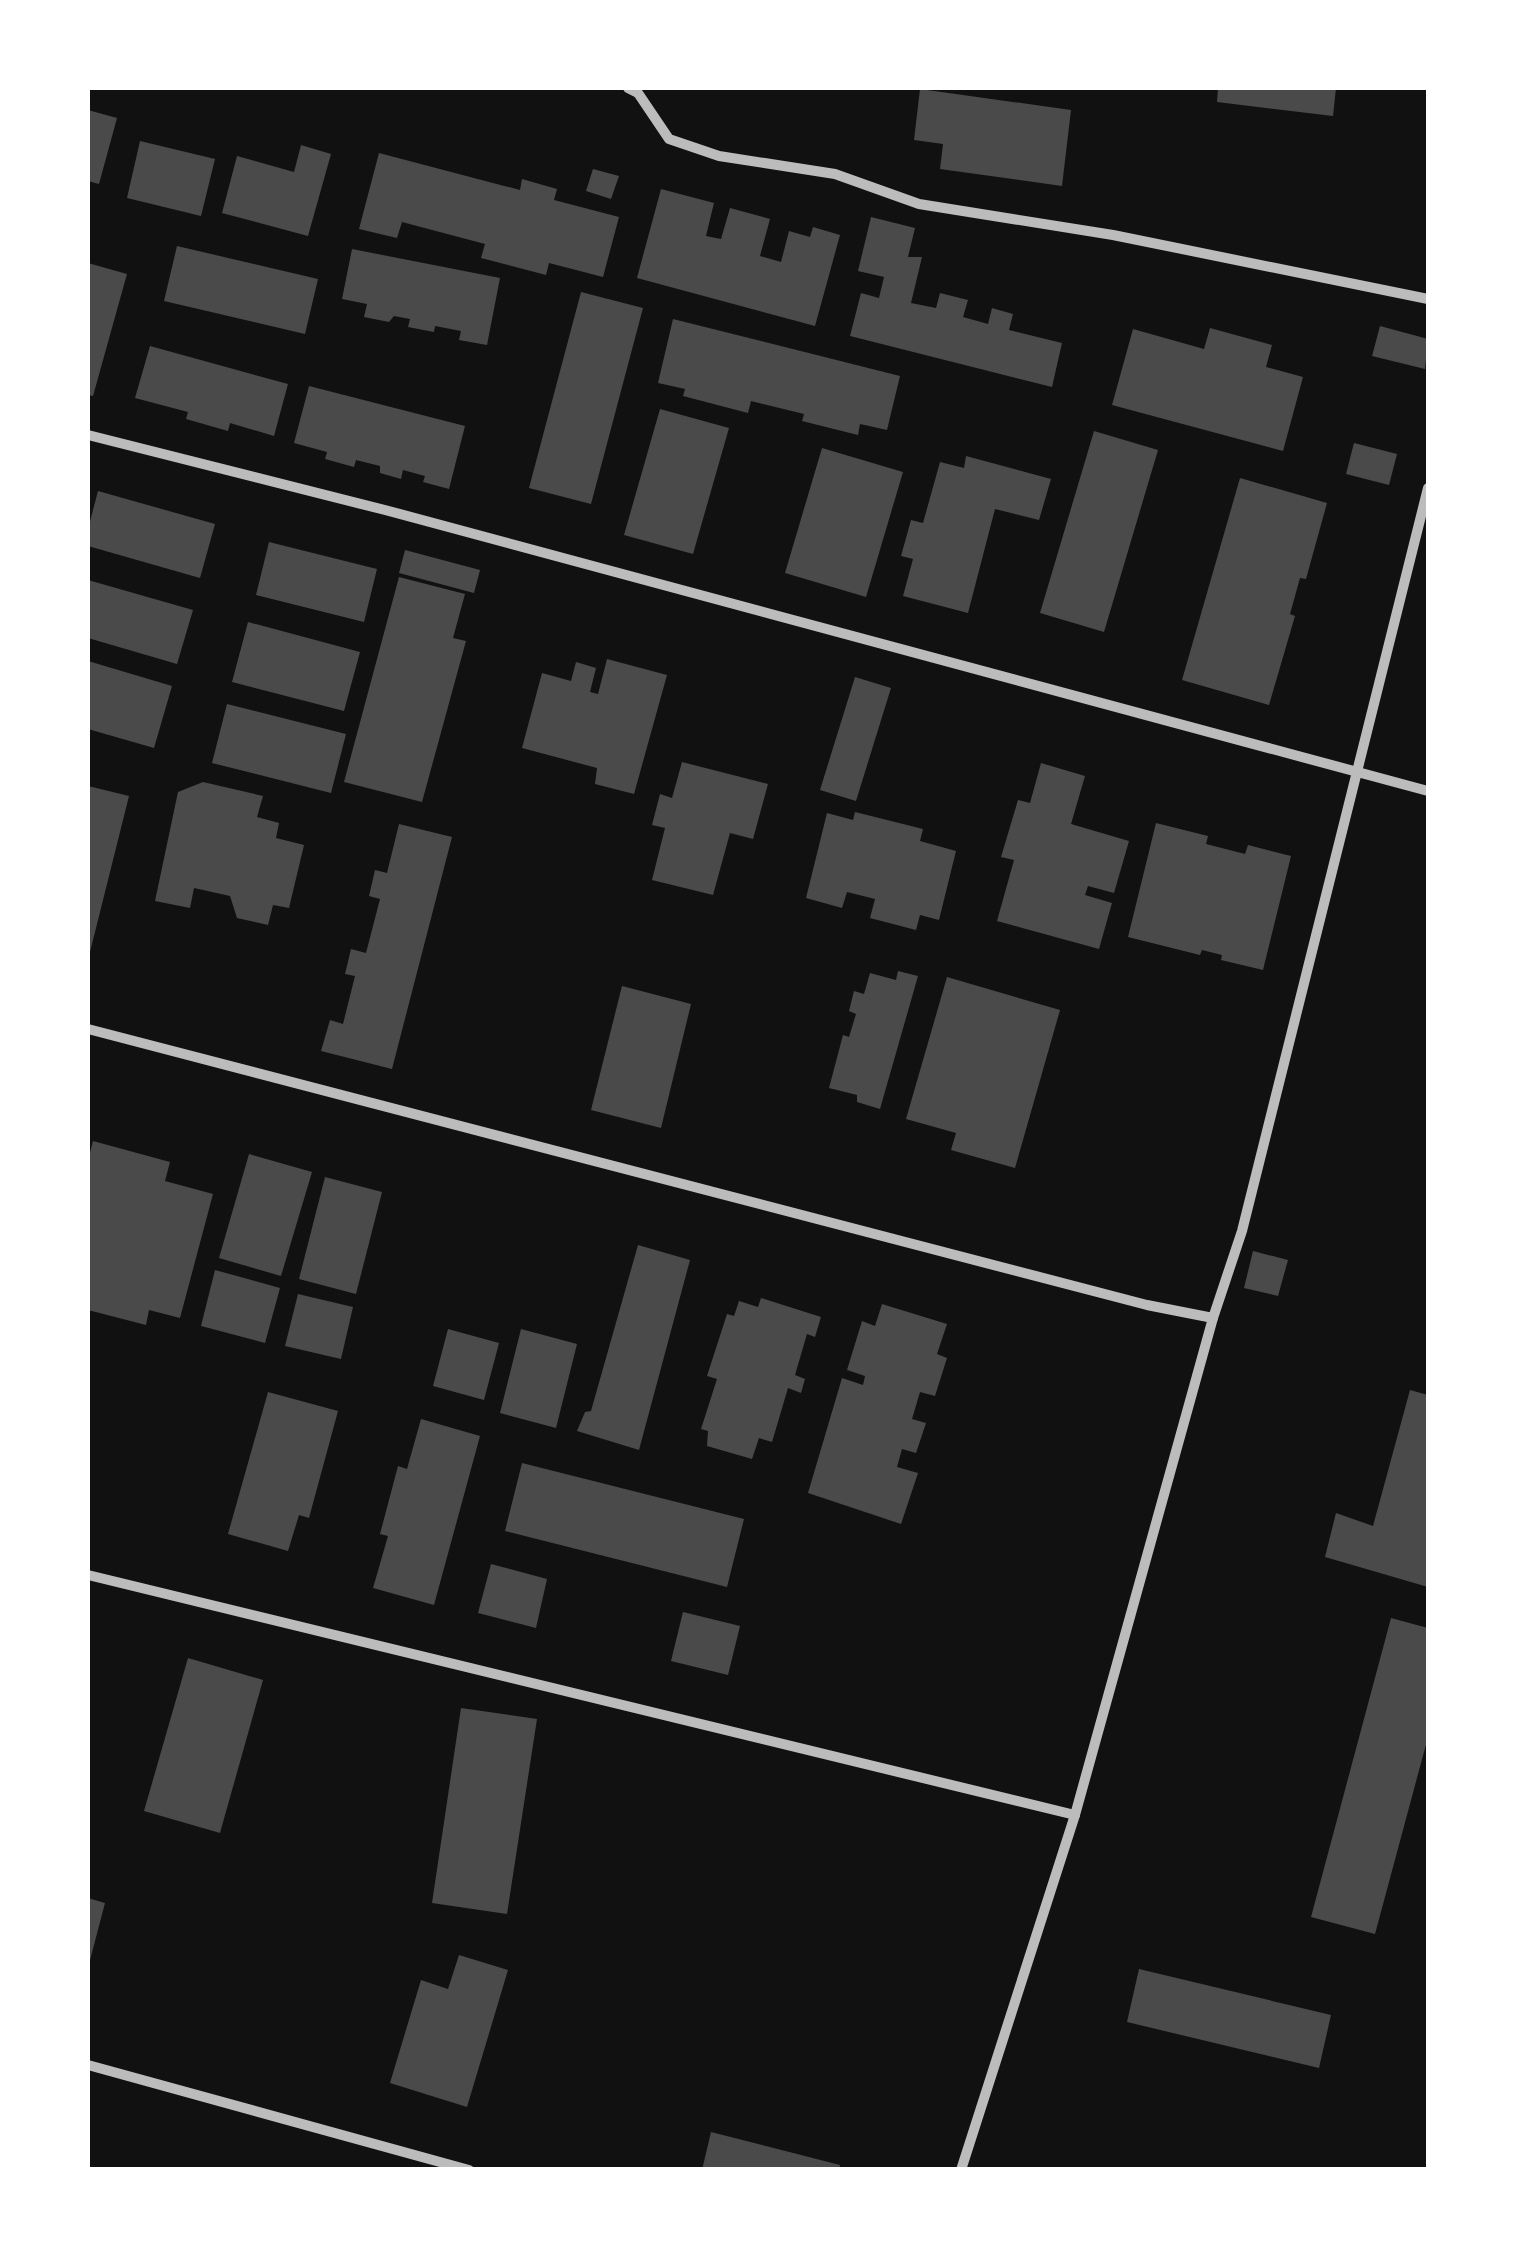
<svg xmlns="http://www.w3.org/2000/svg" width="1516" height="2257" font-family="Barlow,sans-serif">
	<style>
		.building { fill: #4a4a4a }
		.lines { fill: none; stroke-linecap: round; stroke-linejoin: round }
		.minor { stroke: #bcbcbc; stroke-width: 10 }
	</style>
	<rect width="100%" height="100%" fill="#111"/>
	<g class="building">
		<polygon points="1218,88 1336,88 1333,116 1217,102"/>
		<polygon points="920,89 1071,110 1062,186 940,169 943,144 914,140"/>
		<polygon points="88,110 117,118 99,184 88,181"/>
		<polygon points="140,141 215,159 201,216 127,198"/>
		<polygon points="301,145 331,154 308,236 222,213 237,156 294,172"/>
		<polygon points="379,153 520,190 522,179 557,189 554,200 619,217 603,277 549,263 546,275 481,258 485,244 402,222 397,238 359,229"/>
		<polygon points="593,169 619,176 611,199 586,191"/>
		<polygon points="661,189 714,203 706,236 721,239 730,208 770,219 760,256 781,262 789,231 810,237 813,227 840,235 815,326 637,278"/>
		<polygon points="871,217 915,228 908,257 922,257 911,303 936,308 940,293 968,300 963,317 988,324 992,308 1013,314 1009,330 1062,343 1052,387 850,336 861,293 879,298 884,277 858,271"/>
		<polygon points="177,246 318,279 305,334 164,301"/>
		<polygon points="352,249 500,278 487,345 459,340 461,331 435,326 434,332 408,327 410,319 394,316 389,322 364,317 367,304 342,299"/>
		<polygon points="88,263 127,274 93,396 88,395"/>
		<polygon points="581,292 643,308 591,504 529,488"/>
		<polygon points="673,319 900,376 887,430 860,424 858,435 802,421 804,414 751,401 748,413 683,396 685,389 658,383"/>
		<polygon points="1380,326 1428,339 1425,369 1372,356"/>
		<polygon points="1210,328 1272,345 1266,367 1303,377 1283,451 1112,405 1133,329 1204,349"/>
		<polygon points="150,346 288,384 274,436 230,423 228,431 186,419 188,412 135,398"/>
		<polygon points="309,386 465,426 449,489 423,482 425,476 403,470 401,479 380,473 380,466 356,460 354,467 325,459 327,452 294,443"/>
		<polygon points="660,409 729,428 693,554 624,535"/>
		<polygon points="1094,431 1158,450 1104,632 1040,613"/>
		<polygon points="1354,443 1397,454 1389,485 1346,474"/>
		<polygon points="822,448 903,472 866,597 785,573"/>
		<polygon points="966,456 1051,479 1039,520 995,509 968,613 903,596 913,559 901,556 911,520 923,523 940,462 964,468"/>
		<polygon points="1240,478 1327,503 1306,579 1300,578 1290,614 1295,616 1269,705 1182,680"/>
		<polygon points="98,491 215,524 200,578 88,546 88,529"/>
		<polygon points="269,542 377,569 364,622 256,595"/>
		<polygon points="405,550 480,570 474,593 399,573"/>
		<polygon points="399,577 465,594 453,638 466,641 422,802 344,782"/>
		<polygon points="88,580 193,610 177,664 88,638"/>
		<polygon points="248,622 360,652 344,711 232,682"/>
		<polygon points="607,659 667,675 634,794 595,784 597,768 522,748 542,673 571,681 576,662 596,668 590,692 598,694"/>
		<polygon points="88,661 172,686 154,748 88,729"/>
		<polygon points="855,677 891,688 856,801 820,790"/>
		<polygon points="227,704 346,734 331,793 212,763"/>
		<polygon points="682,762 768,784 753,839 730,833 713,895 652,880 665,828 652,825 660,794 672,798"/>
		<polygon points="1041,763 1085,776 1071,824 1129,841 1114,893 1088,886 1085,895 1112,903 1099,949 997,921 1014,860 1001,857 1018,800 1030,803"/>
		<polygon points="203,782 263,796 257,817 279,823 276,838 304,845 289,908 273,905 268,925 237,918 230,896 194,888 190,908 155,901 178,792"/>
		<polygon points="88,786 129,796 89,956 88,956"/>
		<polygon points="855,812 923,829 920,841 956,851 939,920 920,915 916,930 870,918 875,899 847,892 842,908 806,898 827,813 853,820"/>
		<polygon points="1156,823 1208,836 1206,844 1245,854 1248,845 1291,856 1263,970 1221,960 1222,955 1202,950 1200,955 1128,937"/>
		<polygon points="399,824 452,837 392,1069 321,1051 330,1020 343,1024 355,976 345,974 351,949 366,953 380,899 369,896 375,870 387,873"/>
		<polygon points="898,971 918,976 880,1109 857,1102 857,1095 829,1088 843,1035 849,1037 856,1014 849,1011 854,991 864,994 870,973 896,980"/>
		<polygon points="947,977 1060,1010 1015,1168 951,1150 956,1133 906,1119"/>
		<polygon points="622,986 691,1004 661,1128 591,1110"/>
		<polygon points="93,1141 170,1162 165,1181 213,1194 180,1318 149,1310 146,1325 88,1310 88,1160"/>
		<polygon points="249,1154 312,1172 281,1276 219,1258"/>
		<polygon points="325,1177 382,1192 356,1294 299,1279"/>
		<polygon points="638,1245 690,1260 639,1450 577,1431 585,1412 591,1411"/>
		<polygon points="1253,1251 1288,1260 1278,1296 1244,1288"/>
		<polygon points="215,1270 280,1288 265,1343 201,1326"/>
		<polygon points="298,1294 353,1307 341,1359 285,1346"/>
		<polygon points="761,1298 821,1317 815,1337 807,1334 795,1375 805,1379 801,1393 788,1388 772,1442 759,1438 752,1459 707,1446 708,1431 701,1429 717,1379 707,1376 727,1314 734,1316 739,1301 758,1307"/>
		<polygon points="882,1304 947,1324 937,1354 947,1358 935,1396 920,1392 912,1419 926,1423 916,1453 902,1449 897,1467 918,1473 901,1524 808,1493 842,1378 863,1385 865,1376 847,1370 862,1321 875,1326"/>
		<polygon points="448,1329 499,1343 484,1400 433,1386"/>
		<polygon points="521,1329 577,1344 556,1428 500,1413"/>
		<polygon points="1410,1390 1428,1395 1428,1587 1325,1557 1336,1513 1373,1526"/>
		<polygon points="268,1392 338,1411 309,1518 299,1515 288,1551 228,1534"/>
		<polygon points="421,1419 480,1436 434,1605 373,1588 388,1536 380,1534 398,1466 407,1469"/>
		<polygon points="522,1463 744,1519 727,1587 505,1531"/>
		<polygon points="491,1564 547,1579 536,1628 478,1613"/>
		<polygon points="683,1612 740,1626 728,1675 671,1661"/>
		<polygon points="1391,1618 1428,1628 1428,1737 1375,1934 1311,1917"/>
		<polygon points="188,1658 263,1680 220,1833 144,1811"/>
		<polygon points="461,1708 537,1719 507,1914 432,1903"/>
		<polygon points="88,1898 105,1903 89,1964 88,1963"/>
		<polygon points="459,1955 508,1970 467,2107 390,2083 421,1980 448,1989"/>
		<polygon points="1139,1969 1331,2015 1319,2068 1127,2022"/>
		<polygon points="711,2132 840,2165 839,2170 702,2170"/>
	</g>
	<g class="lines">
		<g class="minor">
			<polyline points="628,88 638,93 669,139 719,156 835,174 919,204 1113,235 1428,299"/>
			<polyline points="88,435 385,510 1428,791"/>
			<polyline points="88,1029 1147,1305 1213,1318"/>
			<polyline points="88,1575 1075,1815"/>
			<polyline points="88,2065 469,2170"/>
			<polyline points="961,2170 1075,1815 1213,1318 1242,1231 1428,488"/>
		</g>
	</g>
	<rect width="1516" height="2257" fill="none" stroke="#ffffff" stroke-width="180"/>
</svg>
